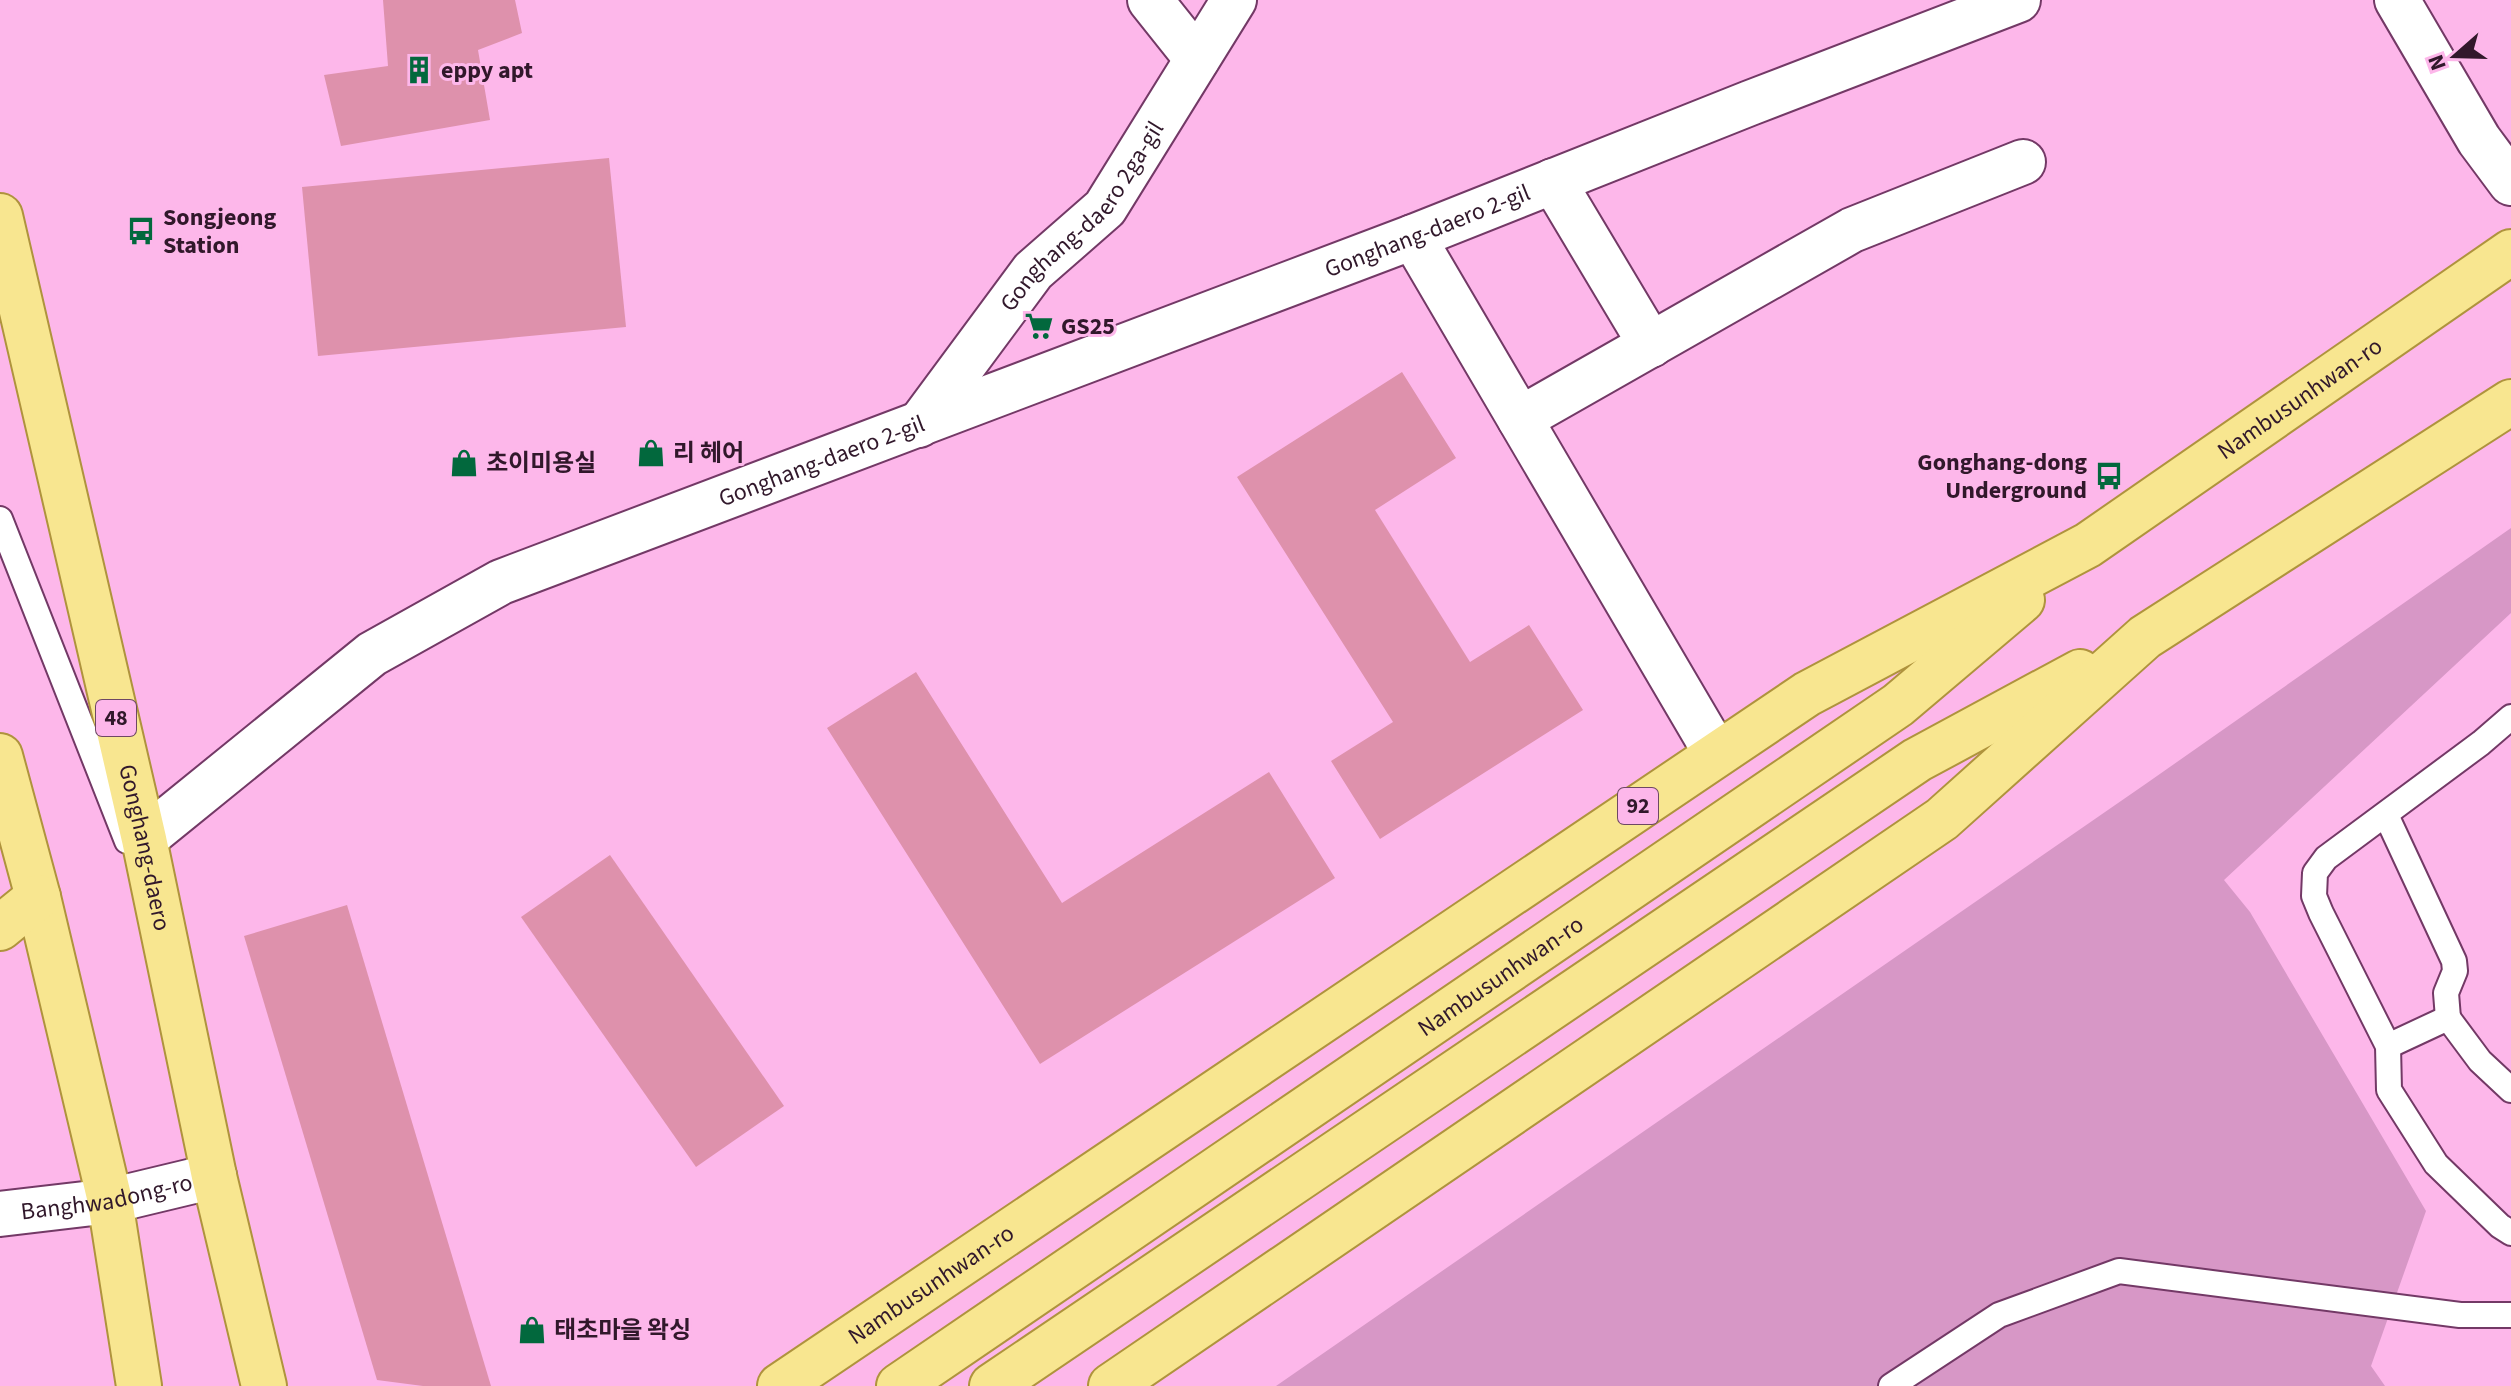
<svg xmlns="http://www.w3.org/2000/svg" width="2511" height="1386" font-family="'Source Sans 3','Noto Sans KR',sans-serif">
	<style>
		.green { fill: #d797c6 }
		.building { fill: #de91ac }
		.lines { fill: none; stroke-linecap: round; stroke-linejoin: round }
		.lane-casing { stroke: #733966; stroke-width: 28 }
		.street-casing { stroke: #733966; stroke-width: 48 }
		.secondary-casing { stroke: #733966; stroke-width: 48 }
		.primary-casing { stroke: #af933d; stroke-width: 48 }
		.lane { stroke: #fff; stroke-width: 24 }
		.street { stroke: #fff; stroke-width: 44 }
		.secondary { stroke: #fff; stroke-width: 44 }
		.primary { stroke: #f8e690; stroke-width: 44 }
		.labels { text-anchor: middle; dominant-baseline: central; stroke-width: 6; stroke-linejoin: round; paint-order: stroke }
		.shield { fill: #fdb7ea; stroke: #6e4864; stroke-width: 2 }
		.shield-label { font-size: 22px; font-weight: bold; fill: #31182b }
		.poi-label { font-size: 24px; font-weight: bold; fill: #31182b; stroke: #fdb7ea; text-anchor: start }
		.street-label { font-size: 24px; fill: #31182b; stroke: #fdb7ea }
	</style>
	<rect width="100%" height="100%" fill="#fdb7ea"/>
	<polygon class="green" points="2511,528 2511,613 2224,880 2250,912 2426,1211 2371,1366 2385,1386 1276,1386 2147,783"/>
	<g class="building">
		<polygon points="383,0 515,0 522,33 478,50 490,120 341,146 324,75 388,66"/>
		<polygon points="609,158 626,327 318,356 302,187"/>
		<polygon points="1402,372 1456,458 1375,510 1470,662 1529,625 1583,710 1380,839 1331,761 1393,722 1237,477"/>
		<polygon points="916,672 1062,903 1269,772 1335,878 1040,1064 827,728"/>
		<polygon points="610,855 784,1106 696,1167 521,917"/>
		<polygon points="347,905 491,1386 423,1386 377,1380 244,936"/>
	</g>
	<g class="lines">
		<defs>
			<g id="lane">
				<polyline points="0,519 127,841"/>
				<polyline points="2511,717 2481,743 2326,858 2315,873 2314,896 2321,913 2388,1046 2389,1090 2436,1164 2500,1226 2511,1233"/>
				<polyline points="2386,815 2454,961 2455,971 2446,993 2448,1018"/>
				<polyline points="2388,1046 2448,1018 2480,1061 2511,1090"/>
				<polyline points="1891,1386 1999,1315 2119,1271 2460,1315 2511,1315"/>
			</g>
			<g id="street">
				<polyline points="1150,0 1197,59"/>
				<polyline points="2397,0 2479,140 2511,183"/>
				<polyline points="1553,181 1651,345"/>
				<polyline points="1413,237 1716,753"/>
				<polyline points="1520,419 1852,230 2023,162"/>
				<path id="s1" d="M919,425L1033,271L1105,208L1234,0"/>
				<path id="s2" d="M144,839L372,654L501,582L1413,237L1750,103L2018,0"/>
			</g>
			<g id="secondary">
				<path id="s3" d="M0,1214L110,1201L214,1176"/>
			</g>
			<g id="primary">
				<path id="s4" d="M0,216L144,839L214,1176L264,1386"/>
				<polyline points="0,756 38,897 110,1201 139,1386"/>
				<polyline points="0,928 38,897"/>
				<path id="s5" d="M780,1386L1807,694L2088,545L2511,252"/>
				<path id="s6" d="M899,1386L1898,705L2022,600"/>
				<polyline points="992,1386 1917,760 2080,672"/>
				<polyline points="1111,1386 1942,819 2145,637 2511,402"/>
			</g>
		</defs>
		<use href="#lane" class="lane-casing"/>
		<use href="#street" class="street-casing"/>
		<use href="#secondary" class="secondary-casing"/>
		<use href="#primary" class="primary-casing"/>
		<use href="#lane" class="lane"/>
		<use href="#street" class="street"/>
		<use href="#secondary" class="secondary"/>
		<use href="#primary" class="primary"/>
	</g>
	<defs>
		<symbol id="building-bare" viewBox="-9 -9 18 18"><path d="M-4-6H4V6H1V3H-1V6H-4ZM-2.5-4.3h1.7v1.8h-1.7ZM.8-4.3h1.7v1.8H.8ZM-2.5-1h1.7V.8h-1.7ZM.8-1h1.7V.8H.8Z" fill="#02683d" stroke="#fdb7ea" stroke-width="2.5" paint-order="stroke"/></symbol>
		<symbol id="bus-bare" viewBox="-9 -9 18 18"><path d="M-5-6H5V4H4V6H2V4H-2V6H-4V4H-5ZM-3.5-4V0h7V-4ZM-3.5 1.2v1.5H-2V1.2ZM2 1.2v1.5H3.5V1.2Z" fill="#02683d" stroke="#fdb7ea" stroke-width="2.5" paint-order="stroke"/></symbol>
		<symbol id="supermarket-bare" viewBox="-9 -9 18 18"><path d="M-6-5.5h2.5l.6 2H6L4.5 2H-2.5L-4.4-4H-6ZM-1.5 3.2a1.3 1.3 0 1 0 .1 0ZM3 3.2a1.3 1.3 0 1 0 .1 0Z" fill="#02683d" stroke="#fdb7ea" stroke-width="2.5" paint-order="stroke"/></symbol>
		<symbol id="shop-bare" viewBox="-9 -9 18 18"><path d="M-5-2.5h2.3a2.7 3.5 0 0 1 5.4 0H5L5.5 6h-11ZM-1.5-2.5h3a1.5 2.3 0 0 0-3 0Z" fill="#02683d" stroke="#fdb7ea" stroke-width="2.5" paint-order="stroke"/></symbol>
	</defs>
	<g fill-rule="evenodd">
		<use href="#building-bare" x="399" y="50" width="40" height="40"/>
		<use href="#bus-bare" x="121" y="211" width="40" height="40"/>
		<use href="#supermarket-bare" x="1019" y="306" width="40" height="40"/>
		<use href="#shop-bare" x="631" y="433" width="40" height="40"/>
		<use href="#shop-bare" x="444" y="443" width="40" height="40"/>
		<use href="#bus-bare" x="2089" y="456" width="40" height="40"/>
		<use href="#shop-bare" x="512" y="1310" width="40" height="40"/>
	</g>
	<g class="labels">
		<g class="shield">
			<rect x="96" y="700" width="40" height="36" rx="6"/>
			<rect x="1618" y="788" width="40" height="36" rx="6"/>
		</g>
		<g class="shield-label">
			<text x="116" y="718">48</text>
			<text x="1638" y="806">92</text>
		</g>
		<g class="poi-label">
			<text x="441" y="70">eppy apt</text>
			<text x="163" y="217">Songjeong<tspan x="163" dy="28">Station</tspan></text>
			<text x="1061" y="326">GS25</text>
			<text x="673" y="453">리 헤어</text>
			<text x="2087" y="462" text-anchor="end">Gonghang-dong<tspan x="2087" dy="28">Underground</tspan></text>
			<text x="486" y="463">초이미용실</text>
			<text x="554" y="1330">태초마을 왁싱</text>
		</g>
		<g class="street-label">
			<text stroke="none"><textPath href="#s1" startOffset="266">Gonghang-daero 2ga-gil</textPath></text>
			<text stroke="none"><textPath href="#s2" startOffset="1432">Gonghang-daero 2-gil</textPath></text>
			<text stroke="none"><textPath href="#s5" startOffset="1814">Nambusunhwan-ro</textPath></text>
			<text stroke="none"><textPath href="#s2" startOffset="784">Gonghang-daero 2-gil</textPath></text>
			<text stroke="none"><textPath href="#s4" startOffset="648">Gonghang-daero</textPath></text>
			<text stroke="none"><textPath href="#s6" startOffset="728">Nambusunhwan-ro</textPath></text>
			<text stroke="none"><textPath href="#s3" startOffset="108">Banghwadong-ro</textPath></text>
			<text stroke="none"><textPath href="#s5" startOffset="182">Nambusunhwan-ro</textPath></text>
		</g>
	</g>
	<g transform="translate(2455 56) rotate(250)" stroke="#fdb7ea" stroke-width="6" paint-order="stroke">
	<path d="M0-6L14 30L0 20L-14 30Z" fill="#31182b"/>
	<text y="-12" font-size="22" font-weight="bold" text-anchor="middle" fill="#31182b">N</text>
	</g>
</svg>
